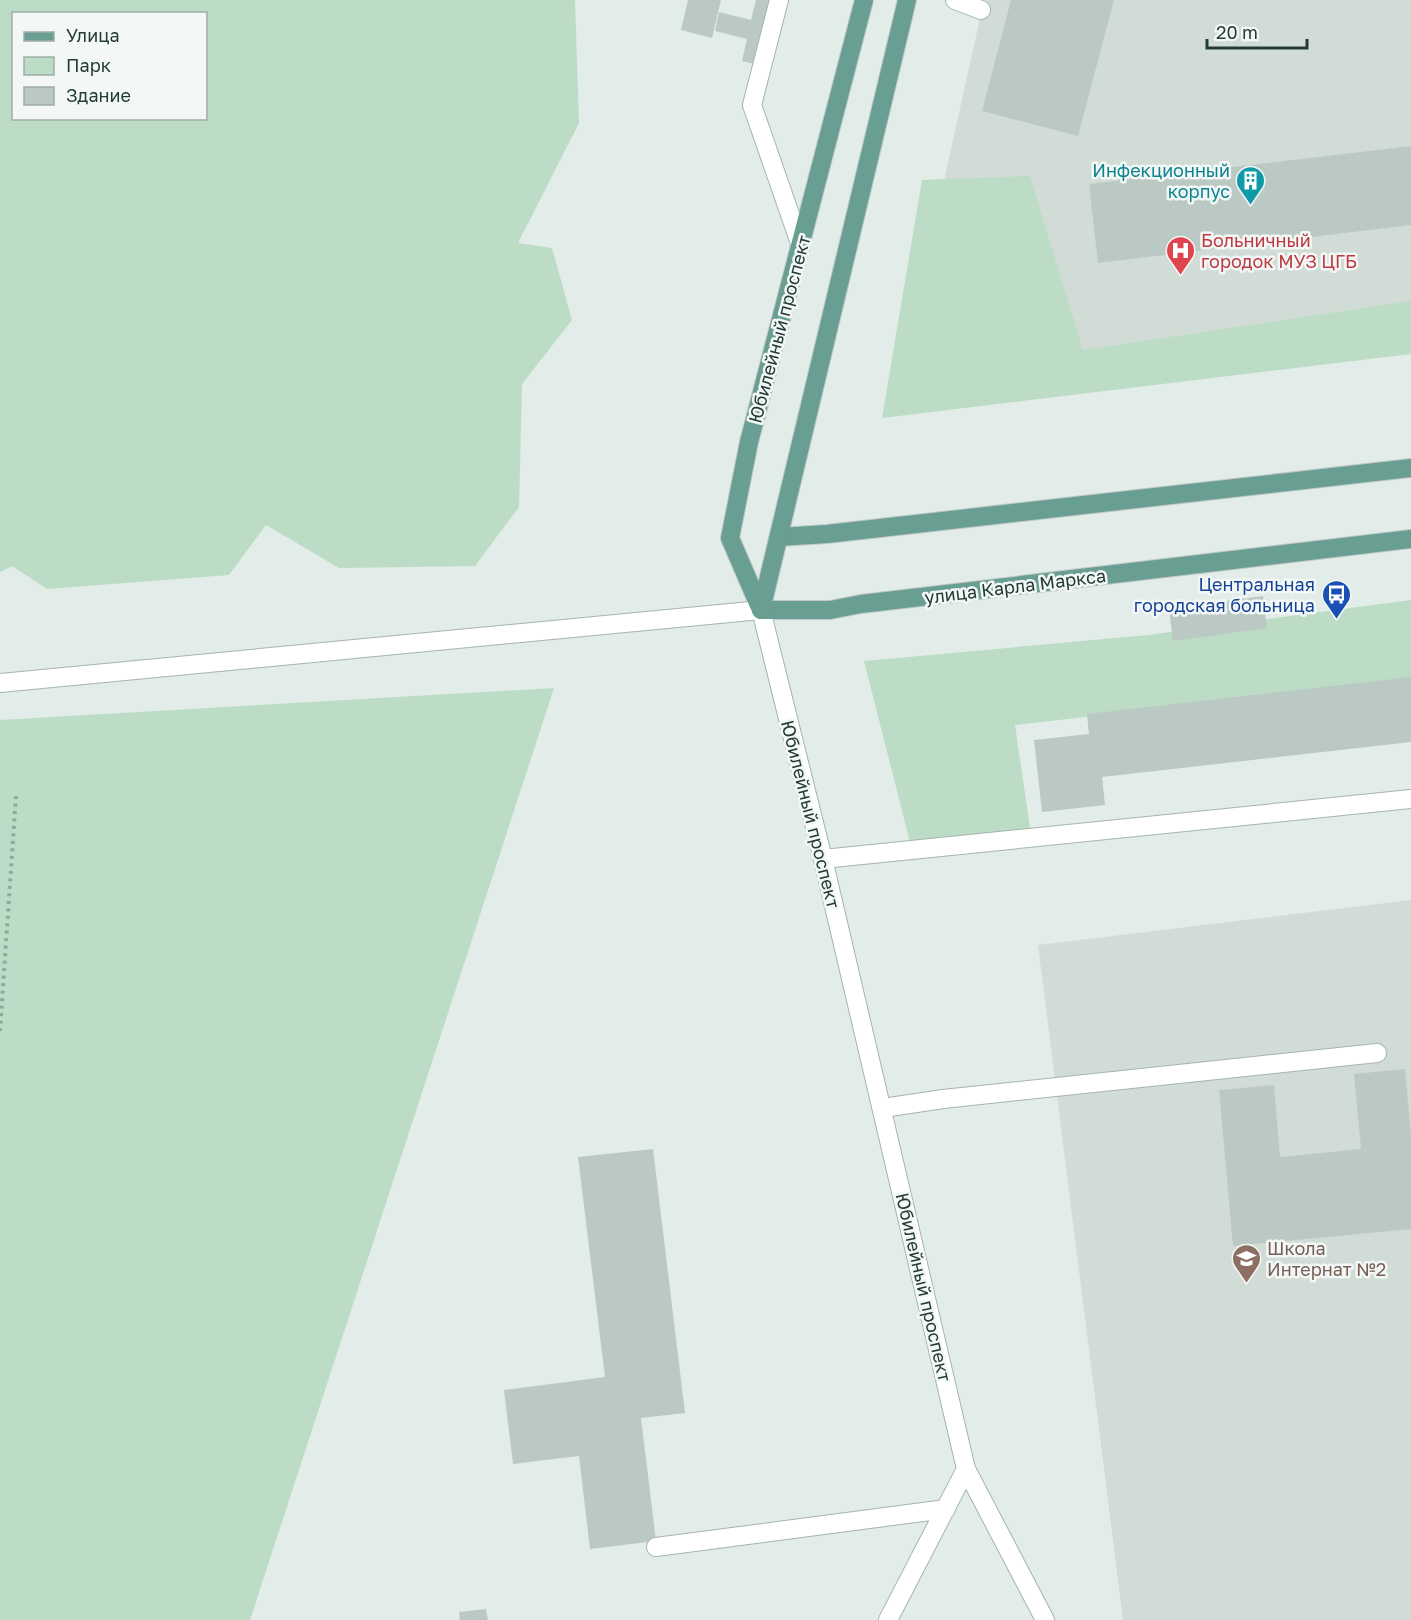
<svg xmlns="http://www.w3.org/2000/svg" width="1411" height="1620" font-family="'Golos Text',sans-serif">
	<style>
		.built { fill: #d1dcd7 }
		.green { fill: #bcdcc6; fill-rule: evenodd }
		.building { fill: #bbc9c4 }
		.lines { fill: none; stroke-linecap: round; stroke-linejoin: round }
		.minor-casing { stroke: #a5b4af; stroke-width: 20 }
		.major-casing { stroke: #c1c8c7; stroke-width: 20 }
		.path { stroke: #84aea2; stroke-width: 4; stroke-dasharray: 3 4.5; stroke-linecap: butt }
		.minor { stroke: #fff; stroke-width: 18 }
		.major { stroke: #699f93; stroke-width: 18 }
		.labels { text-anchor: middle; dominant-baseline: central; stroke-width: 5; stroke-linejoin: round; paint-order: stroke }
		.culture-label { font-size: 18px; fill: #0d838f; stroke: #f3f8f6; text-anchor: end }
		.health-label { font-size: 18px; fill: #be3a42; stroke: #f3f8f6; text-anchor: start }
		.street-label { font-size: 18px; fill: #233c36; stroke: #f3f8f6 }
		.transit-label { font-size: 18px; fill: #164399; stroke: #f3f8f6; text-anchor: end }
		.education-label { font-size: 18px; fill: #785e54; stroke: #f3f8f6; text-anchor: start }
	</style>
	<rect width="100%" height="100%" fill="#e2ece8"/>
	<g class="built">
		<polygon points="984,0 1411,0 1411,353 964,405 940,199"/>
		<polygon points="1411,900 1411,1620 1123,1620 1038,945"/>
	</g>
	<g class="green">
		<path d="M0,0H575L579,123L518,243L552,248L572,320L522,384L519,507L475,566L339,568L266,525L229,575L47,589L12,566L0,572ZM14,14H206V118H14Z"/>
		<polygon points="1030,176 1083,350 1411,301 1411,354 882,418 922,180"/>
		<polygon points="1411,600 1411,679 1015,725 1030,828 911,846 864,661 1148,635"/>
		<polygon points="554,688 250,1620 0,1620 0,720"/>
	</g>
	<g class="building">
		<polygon points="688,0 721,0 712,38 681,30"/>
		<polygon points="756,0 784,0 768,67 742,61 747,39 715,31 719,12 751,20"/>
		<polygon points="1011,0 1114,0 1078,136 982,111"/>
		<polygon points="1411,146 1411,225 1098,263 1089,184"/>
		<polygon points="1263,596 1267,628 1173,641 1169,609"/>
		<polygon points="1411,677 1411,742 1102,777 1105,805 1042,812 1034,740 1089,734 1087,714"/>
		<polygon points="1405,1069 1411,1135 1411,1229 1233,1246 1219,1090 1274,1085 1280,1157 1361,1149 1354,1074"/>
		<polygon points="653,1149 685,1413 641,1418 656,1541 590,1549 579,1456 513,1464 504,1390 605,1377 578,1157"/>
		<polygon points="486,1609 488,1620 460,1620 459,1612"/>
	</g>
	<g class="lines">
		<defs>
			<g id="minor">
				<polyline points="779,0 752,105 801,246"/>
				<polyline points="955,0 981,10"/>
				<polyline points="0,683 761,610 823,859 966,1469 1045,1620"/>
				<polyline points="823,859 1411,799"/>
				<polyline points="883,1108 943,1099 1377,1053"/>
				<polyline points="656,1547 946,1509"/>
				<polyline points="888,1620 966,1469"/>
			</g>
			<g id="major">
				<polyline points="779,537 827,534 1411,468"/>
				<polyline points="761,610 830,610 861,604 1411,539"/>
				<polyline points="761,610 730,538 749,442 864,0"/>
				<polyline points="761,610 907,0"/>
			</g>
		</defs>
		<use href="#minor" class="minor-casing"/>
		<use href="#major" class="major-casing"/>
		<polyline class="path" points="0,1031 16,795"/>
		<use href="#minor" class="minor"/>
		<use href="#major" class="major"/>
	</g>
	<defs>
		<symbol id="building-pin" viewBox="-11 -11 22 30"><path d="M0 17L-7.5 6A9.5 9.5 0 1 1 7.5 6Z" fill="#0f9aa8" stroke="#f3f8f6"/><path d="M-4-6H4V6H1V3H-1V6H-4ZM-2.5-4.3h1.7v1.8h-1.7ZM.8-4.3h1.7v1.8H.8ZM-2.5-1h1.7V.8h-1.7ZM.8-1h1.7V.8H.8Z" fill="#fff"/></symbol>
		<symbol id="hospital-pin" viewBox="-11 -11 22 30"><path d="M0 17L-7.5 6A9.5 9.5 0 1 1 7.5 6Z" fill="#e0444e" stroke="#f3f8f6"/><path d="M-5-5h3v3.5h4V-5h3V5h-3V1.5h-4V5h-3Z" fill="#fff"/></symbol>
		<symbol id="bus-pin" viewBox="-11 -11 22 30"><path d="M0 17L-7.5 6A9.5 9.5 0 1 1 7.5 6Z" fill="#1a4fb4" stroke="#f3f8f6"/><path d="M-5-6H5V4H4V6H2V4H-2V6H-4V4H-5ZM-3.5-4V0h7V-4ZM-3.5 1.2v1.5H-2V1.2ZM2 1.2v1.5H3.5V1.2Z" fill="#fff"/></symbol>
		<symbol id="school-pin" viewBox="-11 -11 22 30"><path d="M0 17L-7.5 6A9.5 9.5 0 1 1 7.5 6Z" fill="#8d6e63" stroke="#f3f8f6"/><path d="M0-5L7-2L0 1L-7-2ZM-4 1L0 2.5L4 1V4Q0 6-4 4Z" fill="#fff"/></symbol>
	</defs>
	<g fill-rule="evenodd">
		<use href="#building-pin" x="1234" y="164" width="33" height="45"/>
		<use href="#hospital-pin" x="1164" y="234" width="33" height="45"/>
		<use href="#bus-pin" x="1320" y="578" width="33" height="45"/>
		<use href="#school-pin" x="1230" y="1242" width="33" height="45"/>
	</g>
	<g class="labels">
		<g class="culture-label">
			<text x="1230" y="170">Инфекционный<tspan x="1230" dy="21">корпус</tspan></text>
		</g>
		<g class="health-label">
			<text x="1201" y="240">Больничный<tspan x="1201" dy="21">городок МУЗ ЦГБ</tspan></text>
		</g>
		<g class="street-label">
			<text transform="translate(779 329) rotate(-75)">Юбилейный проспект</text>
			<text transform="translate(1015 586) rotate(-7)">улица Карла Маркса</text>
			<text transform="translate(811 814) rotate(76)">Юбилейный проспект</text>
			<text transform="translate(924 1287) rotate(77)">Юбилейный проспект</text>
		</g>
		<g class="transit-label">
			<text x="1315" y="584">Центральная<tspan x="1315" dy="21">городская больница</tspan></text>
		</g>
		<g class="education-label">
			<text x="1267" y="1248">Школа<tspan x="1267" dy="21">Интернат №2</tspan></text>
		</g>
	</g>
	<rect x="12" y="12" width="195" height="108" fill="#f3f8f6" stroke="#a0ada9" stroke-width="1.5"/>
	<rect x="24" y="32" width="30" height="9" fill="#699f93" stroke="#a0ada9" stroke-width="1.5"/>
	<text x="66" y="42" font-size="18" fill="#233c36">Улица</text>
	<rect x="24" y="57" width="30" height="18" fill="#bcdcc6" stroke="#a0ada9" stroke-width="1.5"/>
	<text x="66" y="72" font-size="18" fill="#233c36">Парк</text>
	<rect x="24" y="87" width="30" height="18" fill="#bbc9c4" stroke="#a0ada9" stroke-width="1.5"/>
	<text x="66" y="102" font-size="18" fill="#233c36">Здание</text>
	<path d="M1207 39v9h100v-9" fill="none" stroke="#233c36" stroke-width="3"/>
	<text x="1216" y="39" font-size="18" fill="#233c36" stroke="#f3f8f6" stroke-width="4.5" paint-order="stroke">20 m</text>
</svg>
